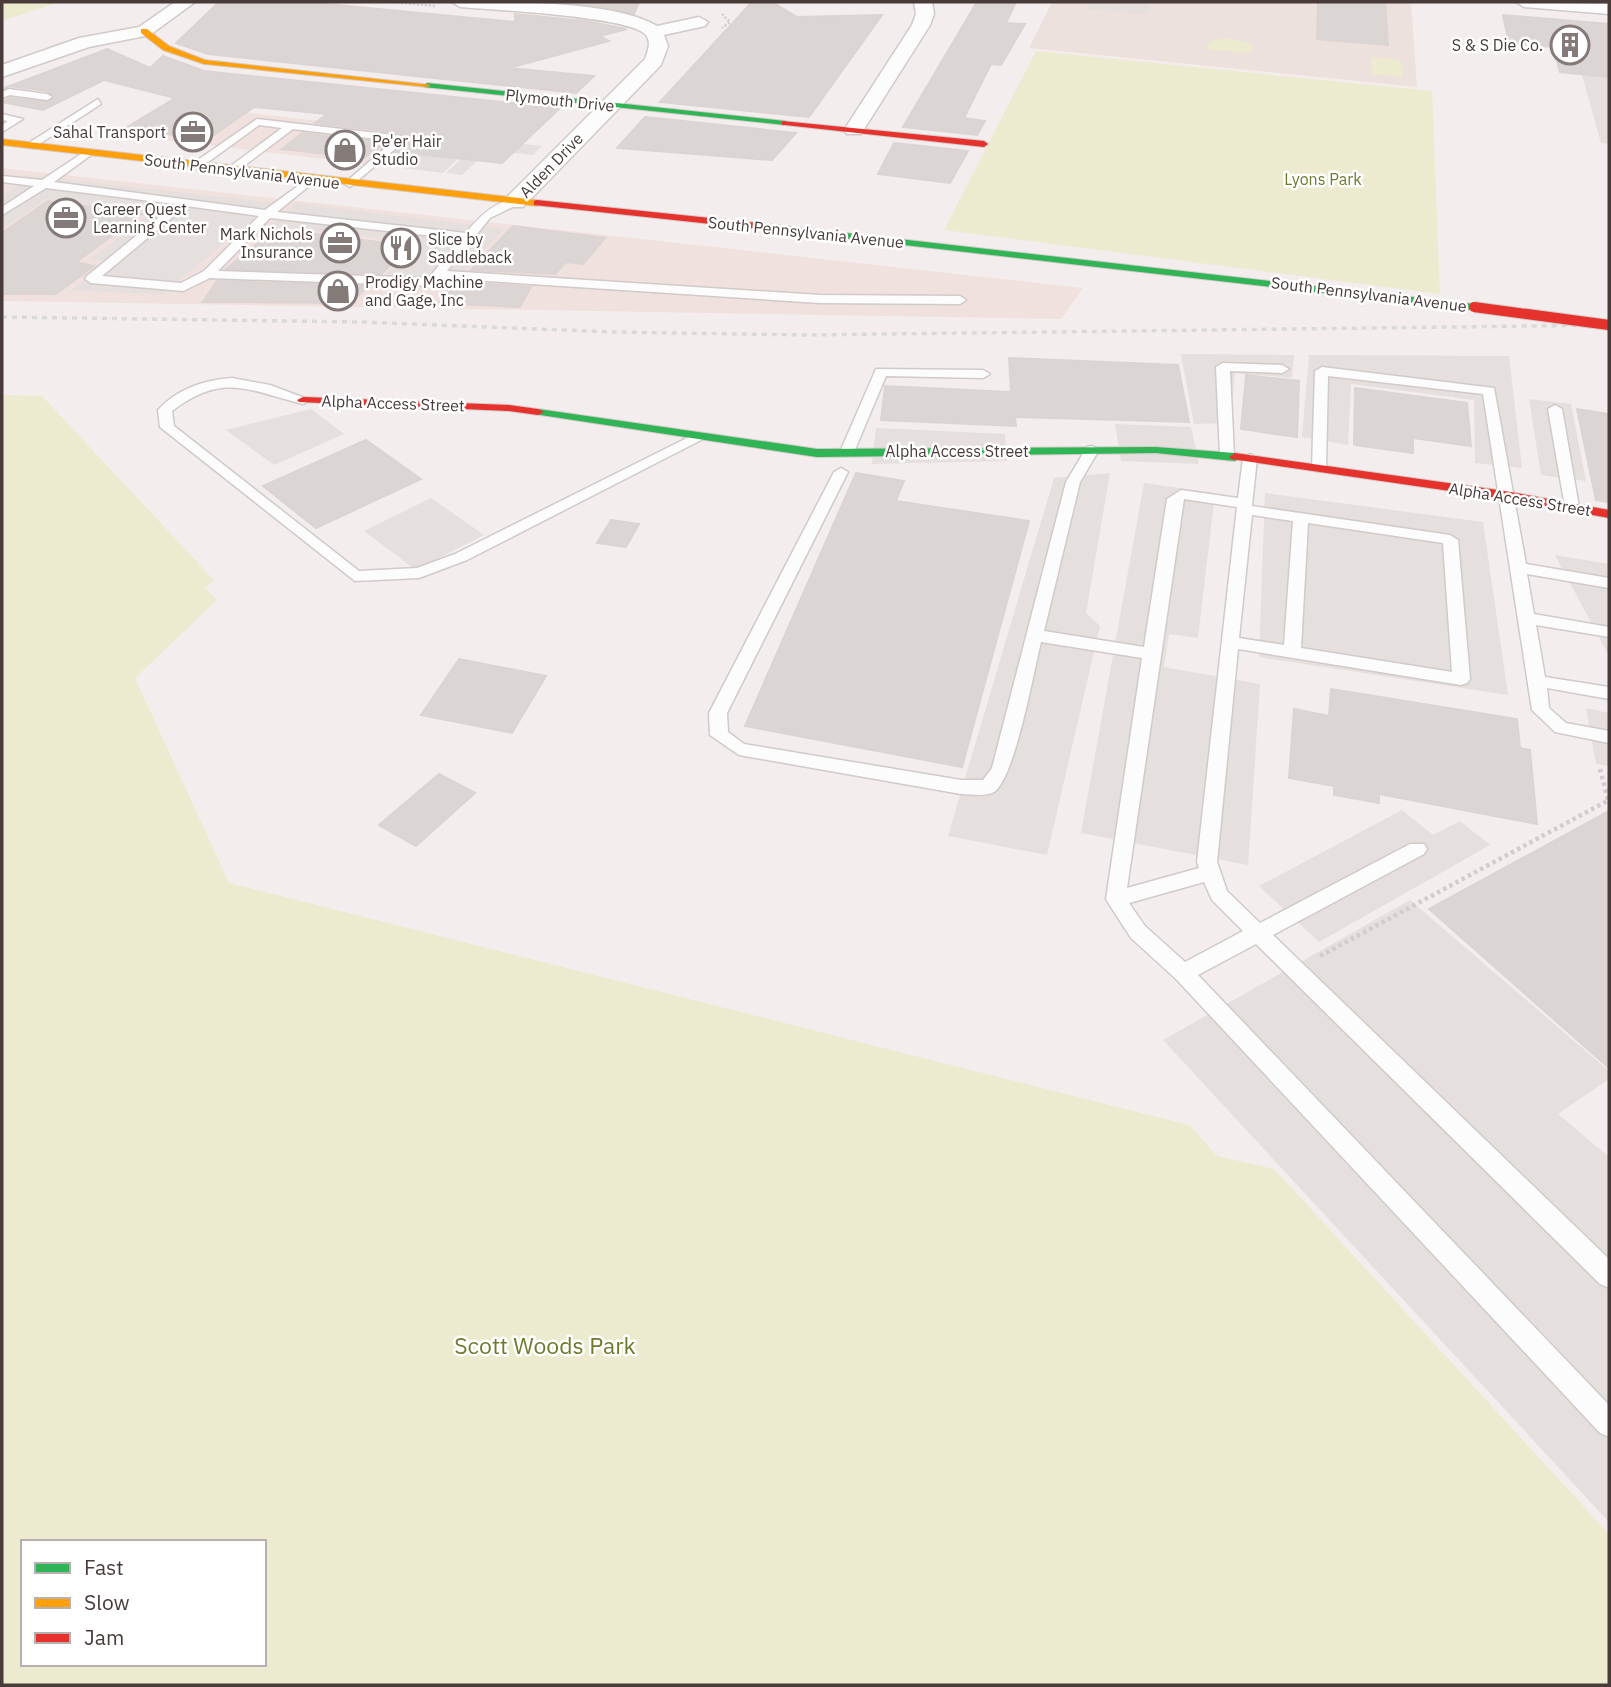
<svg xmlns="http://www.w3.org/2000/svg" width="1611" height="1687" font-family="'IBM Plex Sans',sans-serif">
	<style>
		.commercial { fill: #f1e1de }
		.education { fill: #ede1dd }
		.green { fill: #eceacf; fill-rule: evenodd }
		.parking { fill: #e5dfde }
		.building { fill: #dbd5d4; stroke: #dbd4d3; stroke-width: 2 }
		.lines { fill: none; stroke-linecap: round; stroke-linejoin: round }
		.lane-casing { stroke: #d0cac9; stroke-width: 3 }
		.street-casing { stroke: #d0cac9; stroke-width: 3 }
		.fast-casing { stroke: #d5cac8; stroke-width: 2 }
		.slow-casing { stroke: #d5cac8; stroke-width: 2 }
		.jam-casing { stroke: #d5cac8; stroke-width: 2 }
		.path-far1 { stroke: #d3cccc; stroke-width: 2.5; stroke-dasharray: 2 2; stroke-linecap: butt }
		.path { stroke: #d3cccc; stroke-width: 4.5; stroke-dasharray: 3.5 3.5; stroke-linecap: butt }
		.lane { fill: #fdfcfc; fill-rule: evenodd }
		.street { fill: #fdfcfc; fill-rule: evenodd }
		.fast { fill: #30b455; fill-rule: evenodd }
		.slow { fill: #ff9f0a; fill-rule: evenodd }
		.jam { fill: #e5322d; fill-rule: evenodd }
		.rail { stroke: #dadad9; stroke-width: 3.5; stroke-dasharray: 5 5; stroke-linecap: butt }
		.jam-bridge-casing { stroke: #d5cac8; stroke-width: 12; stroke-linecap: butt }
		.jam-bridge { stroke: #e5322d; stroke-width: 10 }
		.labels { text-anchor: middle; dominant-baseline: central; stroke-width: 5; stroke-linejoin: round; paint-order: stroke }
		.far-poi-label { font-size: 16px; fill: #493b39; stroke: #fff; text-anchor: start }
		.far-street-label { font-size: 16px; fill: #493b39; stroke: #fff }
		.far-park-label { font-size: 16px; fill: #707a2d; stroke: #fff }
		.near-park-label { font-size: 23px; fill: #707a2d; stroke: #fff }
	</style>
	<rect width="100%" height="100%" fill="#f3eeed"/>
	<g class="commercial">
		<polygon points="196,107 420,132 383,166 148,138"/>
		<polygon points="2,168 1083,288 1061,319 2,301"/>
	</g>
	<polygon class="education" points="1052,2 1411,2 1417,87 1029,48"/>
	<g class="green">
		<polygon points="2,2 60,2 2,21"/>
		<polygon points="1227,38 1253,44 1251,53 1206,49 1210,41"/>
		<polygon points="1036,51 1432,91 1440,294 944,230"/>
		<polygon points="1371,57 1401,60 1403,77 1372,74"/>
		<path d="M2,395L42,396L214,580L205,588L217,600L135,678L229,883L1189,1125L1217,1156L1274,1169L1609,1534V1685H2ZM23,1542H264V1664H23Z"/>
	</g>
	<g class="parking">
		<polygon points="1089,2 1151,2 1147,15 1086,9"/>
		<polygon points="1582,75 1609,77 1609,144 1601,143"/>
		<polygon points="473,138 542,146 533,155 489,150 462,175 446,173 473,148"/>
		<polygon points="400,153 458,159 443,173 385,166"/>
		<polygon points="33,176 273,203 161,295 72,290 106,261 91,259 150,213 47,199 2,229 2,196"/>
		<polygon points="296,203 504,229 454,282 379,282 417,243 270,225"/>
		<polygon points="1181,354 1294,355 1292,378 1235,373 1230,423 1194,424"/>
		<polygon points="1309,355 1509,356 1522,468 1475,463 1474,400 1351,384 1348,445 1302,437"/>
		<polygon points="1529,399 1571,404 1586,481 1541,475"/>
		<polygon points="311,409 344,434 274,465 226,430"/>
		<polygon points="1115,424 1191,427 1199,464 1121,461"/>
		<polygon points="876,428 1005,434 1007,461 872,464"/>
		<polygon points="1110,473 1086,613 1100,626 1047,855 948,836 1054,478"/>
		<polygon points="1144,483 1215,493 1198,638 1169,634 1164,667 1260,684 1248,865 1081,833"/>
		<polygon points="1265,493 1483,522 1508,695 1259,657"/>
		<polygon points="431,498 484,535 416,570 364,531"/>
		<polygon points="1555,555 1609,564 1609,656"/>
		<polygon points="1586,708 1609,713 1609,766 1596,764"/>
		<polygon points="1402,810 1433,835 1460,821 1490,845 1319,942 1259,886"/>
		<polygon points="1410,900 1609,1071 1609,1079 1558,1114 1609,1157 1609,1522 1163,1040"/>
	</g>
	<g class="building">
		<polygon points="219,2 305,2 515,22 515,14 586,21 627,29 600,36 609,41 509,68 594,76 576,93 208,54 176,43"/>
		<polygon points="559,2 639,2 634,14"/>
		<polygon points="752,2 772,2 797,17 882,15 809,117 660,102"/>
		<polygon points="977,2 1016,2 1006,23 1025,24 1001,65 991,64 964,118 985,121 977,135 903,127"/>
		<polygon points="1318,2 1385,2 1388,45 1317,39"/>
		<polygon points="1503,15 1609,24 1609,77 1560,72 1553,47 1509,43"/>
		<polygon points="107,49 150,68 163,56 204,71 560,108 502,163 396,152 409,141 408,137 402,133 315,123 327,114 254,107 207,140 126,128 175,98 104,80 43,110 2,102 10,98 48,102 54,96 47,91 9,86 2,89"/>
		<polygon points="645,117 796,133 772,160 617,148"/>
		<polygon points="302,133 387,143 363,158 282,149"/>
		<polygon points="894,143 968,151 950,183 878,174"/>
		<polygon points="48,201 142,214 76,262 94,266 56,294 2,294 2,233"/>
		<polygon points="513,226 605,238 583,264 566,262 555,274 471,270"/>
		<polygon points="275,229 410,246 381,274 226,269"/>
		<polygon points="217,281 368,286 351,303 203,302"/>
		<polygon points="459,282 531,287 520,307 439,303"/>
		<polygon points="1009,358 1178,365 1189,422 1015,417 1016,426 881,420 885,386 1011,392"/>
		<polygon points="1246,375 1299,381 1297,437 1241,429"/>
		<polygon points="1355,388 1467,403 1471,446 1413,438 1413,453 1354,445"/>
		<polygon points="1577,409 1609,414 1609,502 1596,500"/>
		<polygon points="366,440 421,479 316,528 263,486"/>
		<polygon points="856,473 904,481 896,501 1029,521 962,767 745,726"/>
		<polygon points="611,520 639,524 626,547 597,543"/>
		<polygon points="459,659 546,676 512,733 421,715"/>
		<polygon points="1331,689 1517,719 1520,748 1530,750 1537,824 1379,794 1379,803 1334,795 1334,786 1289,778 1294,709 1329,716"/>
		<polygon points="439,774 475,793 416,846 379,825"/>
		<polygon points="1609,811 1609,1068 1429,909"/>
	</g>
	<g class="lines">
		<defs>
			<g id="lane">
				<polygon points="9,89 47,94 52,97 47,100 10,95 2,98 2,92"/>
				<polygon points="98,99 101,104 33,148 24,146"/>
				<polygon points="2,114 23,119 2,132 2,125 8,121 2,120"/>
				<polygon points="257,119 402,136 407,139 350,187 345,184 346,182 393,141 293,129 236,172 228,172 228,168 282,128 259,125 200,168 192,168 192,164"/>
				<path d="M87,150L91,151V155L54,182L265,210L310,177L314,178V182L277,212L466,233C478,218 497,198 519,200V204L490,218L447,271L820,295L960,296L966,300L960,304L820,303L441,278L432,286L210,278L183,291L91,283L85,279L87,276L175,204L46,188L2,215V207L34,186L2,182V176L42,180ZM186,206L259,216L204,271L181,283L102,276ZM270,218L460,239L429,278L218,271Z"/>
				<polygon points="1223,363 1282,365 1289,369 1282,373 1230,371 1234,456 1227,460 1220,456 1216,367"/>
				<polygon points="1322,367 1494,388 1526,564 1609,578 1609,588 1527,574 1534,614 1609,627 1609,637 1536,625 1545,677 1609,687 1609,699 1547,688 1549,708 1566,723 1609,731 1609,743 1555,732 1532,710 1483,394 1328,376 1326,468 1319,472 1312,468 1315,371"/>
				<polygon points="876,369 983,370 990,374 983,378 886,376 854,452 847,456 842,455 840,452"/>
				<path d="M232,378L270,385L310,400L303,404C247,390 223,372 172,411L174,426L359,571L417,568L455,554L695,434L707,437L467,560L419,578L355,581L160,427L158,410C177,389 204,380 232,378Z"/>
				<polygon points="1555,405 1562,409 1579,507 1572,511 1565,507 1548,409"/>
				<path d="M1092,446L1099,450L1080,482L1044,631L1144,647L1167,499L1181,490L1238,498L1243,458L1250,454L1257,458L1252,506L1450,535L1458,540L1470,679L1467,683L1461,685L1238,649L1217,862L1227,891L1260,923L1410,844H1424L1427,849L1424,854L1273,935L1609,1259V1288L1600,1284L1256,944L1198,975L1609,1405V1437L1600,1433L1176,979L1131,938L1109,904L1106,899L1142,658L1041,642C1034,670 1015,778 994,792C986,797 970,794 961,794L739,755L710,735L709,713L834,472L841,468L848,472L727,713L728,732L744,744L961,780H983L992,768L1066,482L1087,447ZM1184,499L1237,507L1197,862L1199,868L1127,888ZM1252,515L1293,521L1284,645L1239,638ZM1308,523L1443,543L1452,672L1301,648ZM1204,882L1212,900L1243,931L1185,962L1145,926L1129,903Z"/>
			</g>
			<g id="street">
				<polygon points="175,2 195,2 150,35 89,47 2,77 2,65 79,38 139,27"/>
				<path d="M452,2C503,2 614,0 657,26L699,17L708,22L705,26L664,35L668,46L661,65L523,207H507L504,202L507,197L645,59C648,50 652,41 645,34C626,16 492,10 460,7Z"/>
				<polygon points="914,2 932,2 934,14 930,25 861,134 847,134 844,130 912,25 916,14"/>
				<polygon points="1516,2 1609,4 1609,14 1524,7"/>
			</g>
			<g id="fast">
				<polygon points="427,83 785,121 789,123 785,125 424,87"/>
				<polygon points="758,223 1474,304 1479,307 1474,310 755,228 753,226"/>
				<polygon points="538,409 817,449 1156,447 1235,453 1241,457 1235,461 1156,453 817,457 534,414 532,412"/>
			</g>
			<g id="slow">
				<polygon points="141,29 147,29 169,46 205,60 431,85 427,87 204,64 163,50 141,33"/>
				<polygon points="2,139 537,200 542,203 537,206 2,145"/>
			</g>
			<g id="jam">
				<polygon points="782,121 984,141 988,144 984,147 785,125 782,125"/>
				<polygon points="537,200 758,223 763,226 758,229 534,205 534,201"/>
				<polygon points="303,397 509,405 538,409 544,412 538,415 509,411 299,402 297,400"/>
				<polygon points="1235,453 1505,491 1609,510 1609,518 1505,499 1231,459 1229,457"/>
			</g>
		</defs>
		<use href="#lane" class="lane-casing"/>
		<use href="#street" class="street-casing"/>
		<use href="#fast" class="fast-casing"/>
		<use href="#slow" class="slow-casing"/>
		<use href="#jam" class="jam-casing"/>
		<g class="path-far1">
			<polyline points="393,2 436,6"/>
			<polyline points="722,14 730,22 722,28"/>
		</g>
		<g class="path">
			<polyline points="1600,769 1608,800"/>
			<polyline points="1320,956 1609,800"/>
		</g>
		<use href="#lane" class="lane"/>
		<use href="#street" class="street"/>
		<use href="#fast" class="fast"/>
		<use href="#slow" class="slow"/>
		<use href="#jam" class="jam"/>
		<polyline class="rail" points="2,317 360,322 613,332 806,335 1609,325"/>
		<defs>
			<polyline id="jam-bridge" points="1474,307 1609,325"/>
		</defs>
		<use href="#jam-bridge" class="jam-bridge-casing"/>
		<use href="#jam-bridge" class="jam-bridge"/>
	</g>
	<defs>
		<symbol id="building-ring" viewBox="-11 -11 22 22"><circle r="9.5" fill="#fff" stroke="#847a78" stroke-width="1.5"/><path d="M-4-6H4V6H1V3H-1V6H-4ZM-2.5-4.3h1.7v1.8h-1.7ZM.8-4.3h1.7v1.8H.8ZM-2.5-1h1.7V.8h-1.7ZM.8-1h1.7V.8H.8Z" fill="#847a78"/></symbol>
		<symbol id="office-ring" viewBox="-11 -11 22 22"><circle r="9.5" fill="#fff" stroke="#847a78" stroke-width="1.5"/><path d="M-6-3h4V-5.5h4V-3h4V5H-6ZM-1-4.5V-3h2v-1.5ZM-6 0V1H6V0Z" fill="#847a78"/></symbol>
		<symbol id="shop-ring" viewBox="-11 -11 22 22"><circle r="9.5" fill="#fff" stroke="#847a78" stroke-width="1.5"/><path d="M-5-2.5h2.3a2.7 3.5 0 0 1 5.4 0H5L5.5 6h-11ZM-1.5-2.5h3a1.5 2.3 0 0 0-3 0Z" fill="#847a78"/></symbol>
		<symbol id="restaurant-ring" viewBox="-11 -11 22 22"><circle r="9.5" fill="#fff" stroke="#847a78" stroke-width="1.5"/><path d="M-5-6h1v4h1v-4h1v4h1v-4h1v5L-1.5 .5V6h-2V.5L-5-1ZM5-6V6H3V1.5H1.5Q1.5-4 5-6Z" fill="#847a78"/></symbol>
	</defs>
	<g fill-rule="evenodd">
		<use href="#building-ring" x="1548" y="23" width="44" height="44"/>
		<use href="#office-ring" x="171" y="110" width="44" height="44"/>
		<use href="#shop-ring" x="323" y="128" width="44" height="44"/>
		<use href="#office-ring" x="44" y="196" width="44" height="44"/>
		<use href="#office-ring" x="318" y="221" width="44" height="44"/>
		<use href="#restaurant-ring" x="379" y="226" width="44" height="44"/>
		<use href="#shop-ring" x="316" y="269" width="44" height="44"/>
	</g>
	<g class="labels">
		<g class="far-poi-label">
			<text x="1543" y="45" text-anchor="end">S &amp; S Die Co.</text>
			<text x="166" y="132" text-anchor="end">Sahal Transport</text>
			<text x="372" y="141">Pe'er Hair<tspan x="372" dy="18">Studio</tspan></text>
			<text x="93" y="209">Career Quest<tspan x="93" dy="18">Learning Center</tspan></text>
			<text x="313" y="234" text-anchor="end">Mark Nichols<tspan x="313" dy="18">Insurance</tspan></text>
			<text x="428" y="239">Slice by<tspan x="428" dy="18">Saddleback</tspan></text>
			<text x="365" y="282">Prodigy Machine<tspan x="365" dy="18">and Gage, Inc</tspan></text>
		</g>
		<g class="far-street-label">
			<text transform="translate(560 100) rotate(6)">Plymouth Drive</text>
			<text transform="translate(551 165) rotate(-46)">Alden Drive</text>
			<text transform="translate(242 171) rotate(7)">South Pennsylvania Avenue</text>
			<text transform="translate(806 232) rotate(6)">South Pennsylvania Avenue</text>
			<text transform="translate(1369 294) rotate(7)">South Pennsylvania Avenue</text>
			<text transform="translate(393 403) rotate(2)">Alpha Access Street</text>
			<text x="957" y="451">Alpha Access Street</text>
			<text transform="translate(1520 499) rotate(9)">Alpha Access Street</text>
		</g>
		<g class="far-park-label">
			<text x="1323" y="179">Lyons Park</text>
		</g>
		<g class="near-park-label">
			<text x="545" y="1345">Scott Woods Park</text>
		</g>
	</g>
	<rect width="1611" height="1687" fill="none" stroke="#493b39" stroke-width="7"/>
	<rect x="21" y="1540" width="245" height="126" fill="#ffffff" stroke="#b6b1b0" stroke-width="2"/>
	<rect x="35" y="1563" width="35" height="10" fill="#30b455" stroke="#b6b1b0" stroke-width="2"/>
	<text x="84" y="1575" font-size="21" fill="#493b39">Fast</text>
	<rect x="35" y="1598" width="35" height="10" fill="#ff9f0a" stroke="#b6b1b0" stroke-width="2"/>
	<text x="84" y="1610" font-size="21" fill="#493b39">Slow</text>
	<rect x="35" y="1633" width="35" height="10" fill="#e5322d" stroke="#b6b1b0" stroke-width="2"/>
	<text x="84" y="1645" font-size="21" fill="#493b39">Jam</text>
</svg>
